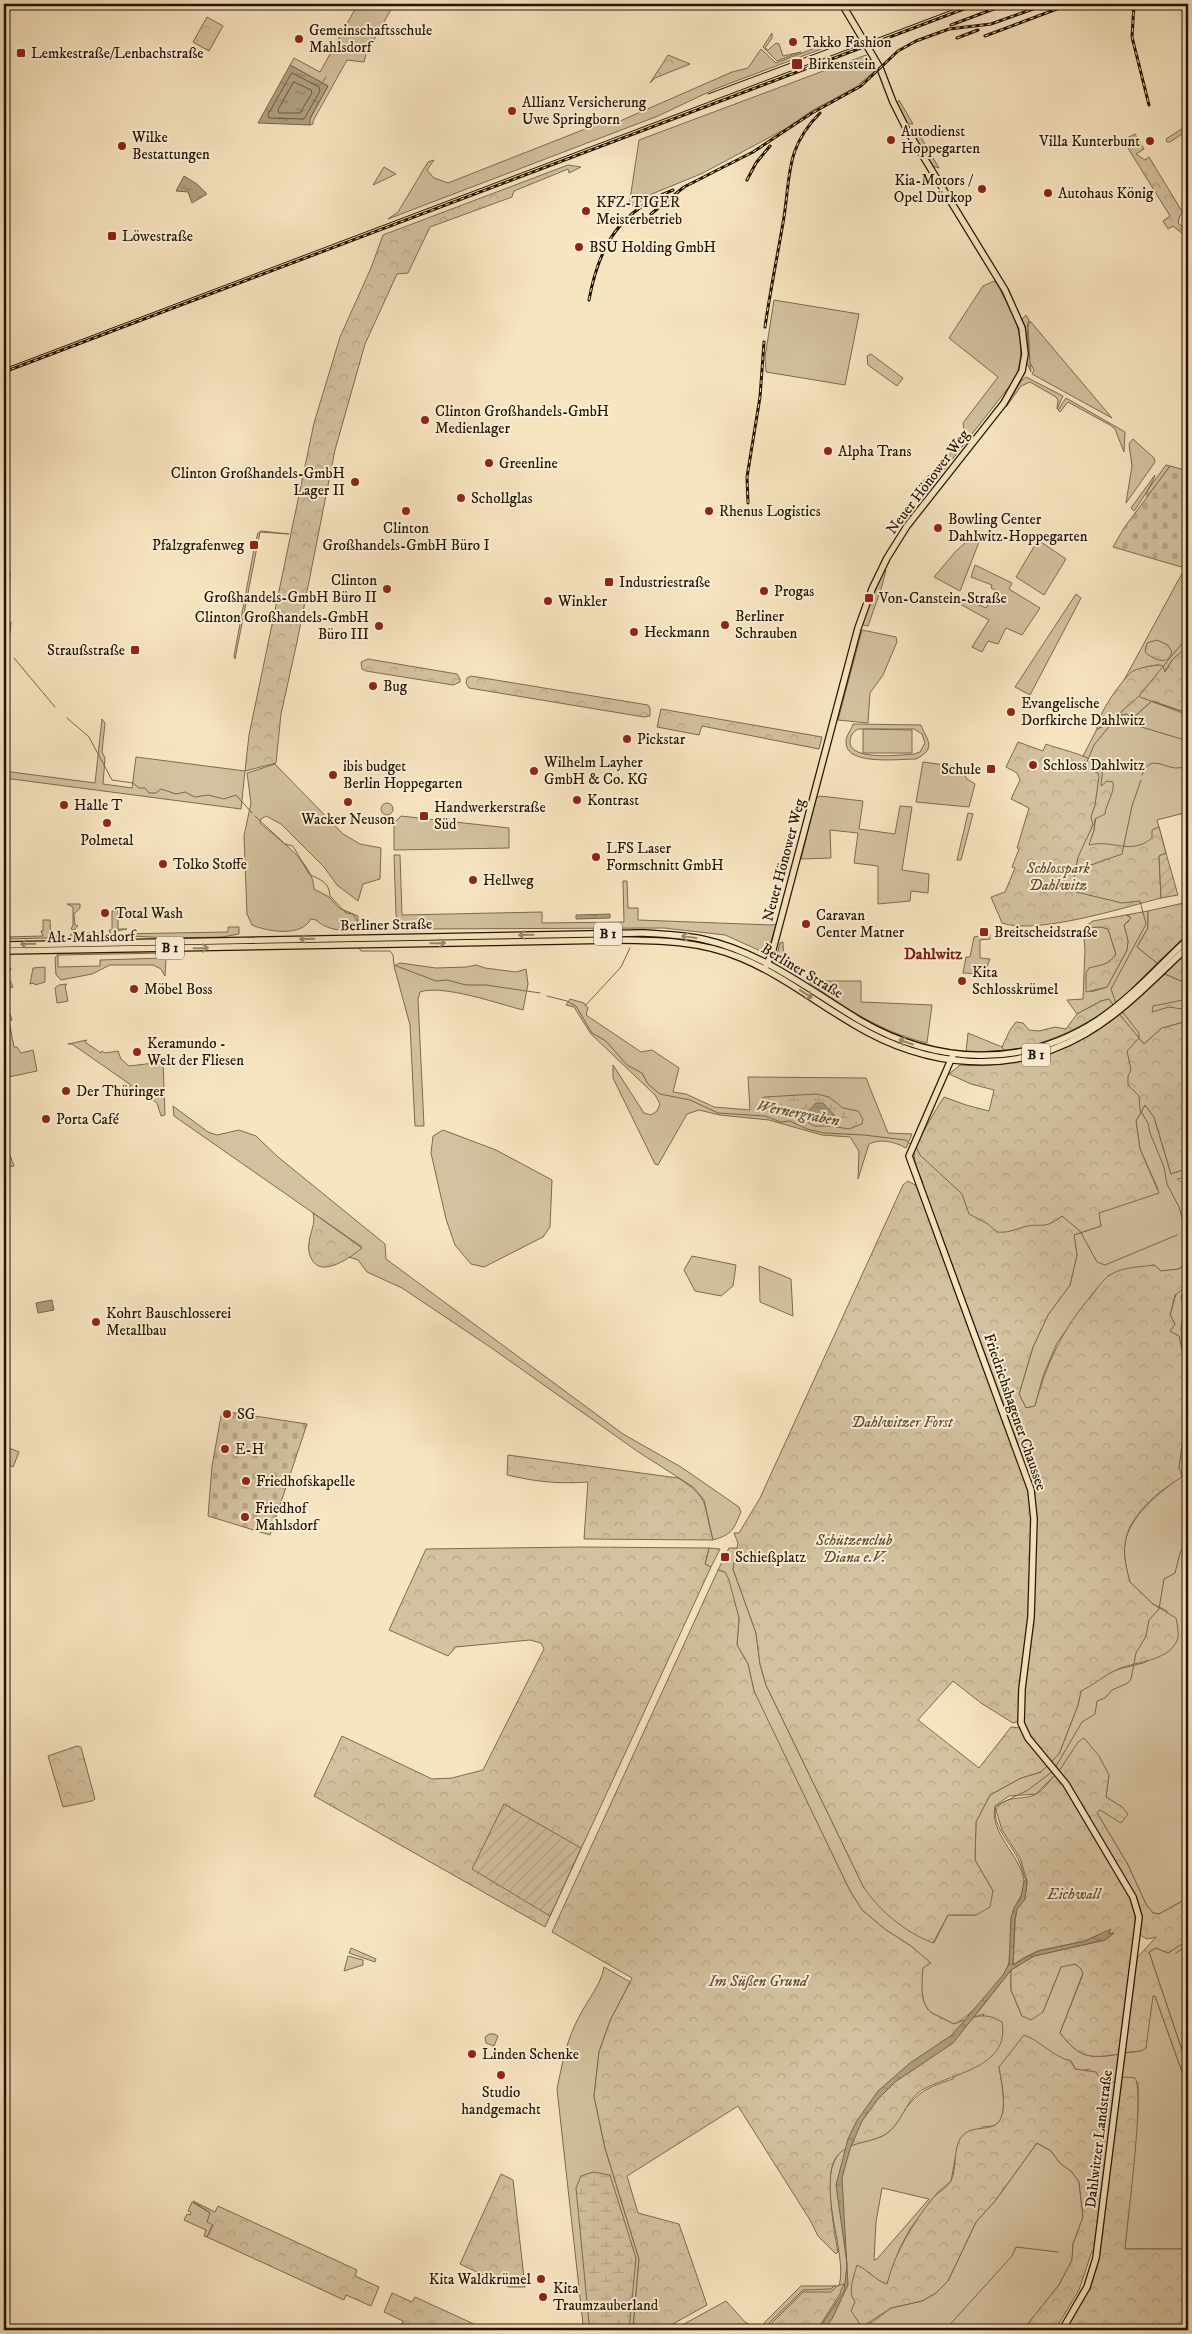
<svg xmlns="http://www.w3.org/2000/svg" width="1192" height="2334" font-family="'IM FELL DW Pica',serif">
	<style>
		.grass { fill: #d4c19f; stroke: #7b6a50; fill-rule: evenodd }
		.forest { fill: url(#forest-crowns); stroke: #7b6a50 }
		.wetland { fill: url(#wetland-marsh); stroke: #7b6a50 }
		.cemetery { fill: url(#cemetery-stones); stroke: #7b6a50 }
		.garden { fill: url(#garden-furrows); stroke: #7b6a50 }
		.water { fill: url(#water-ripples); stroke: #77664c }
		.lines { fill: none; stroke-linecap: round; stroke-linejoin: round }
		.shore { stroke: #685840; stroke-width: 1 }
		.stream { stroke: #77664c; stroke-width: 1 }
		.major-casing { stroke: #221300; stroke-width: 8 }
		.major { stroke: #f8e5c0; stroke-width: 5.5 }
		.tram { stroke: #221300; stroke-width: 1 }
		.rail-casing { stroke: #221300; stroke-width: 3 }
		.rail { stroke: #faeed6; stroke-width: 1; stroke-dasharray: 4; stroke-linecap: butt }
		.oneway { stroke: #98866a }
		.poi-dot { fill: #8f2418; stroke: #faeed6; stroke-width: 2 }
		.labels { text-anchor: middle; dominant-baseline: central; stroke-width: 4; stroke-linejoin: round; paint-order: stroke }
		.shield { fill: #faeed6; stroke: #635540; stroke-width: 1 }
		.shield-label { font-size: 14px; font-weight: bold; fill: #221300 }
		.poi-label { font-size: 15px; fill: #221300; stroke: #faeed6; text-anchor: start }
		.street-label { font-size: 15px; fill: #221300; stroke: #faeed6 }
		.park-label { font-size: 15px; font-style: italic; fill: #605038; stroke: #faeed6 }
		.neighbourhood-label { font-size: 16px; font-weight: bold; fill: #7a1f14; stroke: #faeed6 }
		.water-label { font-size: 16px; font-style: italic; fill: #615239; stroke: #faeed6 }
	</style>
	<defs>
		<pattern id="forest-crowns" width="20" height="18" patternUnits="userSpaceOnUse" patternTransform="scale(1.25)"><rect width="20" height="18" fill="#d4c19f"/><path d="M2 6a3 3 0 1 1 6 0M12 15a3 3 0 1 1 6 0" fill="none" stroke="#b6a587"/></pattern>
		<pattern id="wetland-marsh" width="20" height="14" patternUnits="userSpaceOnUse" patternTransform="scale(1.25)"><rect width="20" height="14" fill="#d4c19f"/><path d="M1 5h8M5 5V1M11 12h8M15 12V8" fill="none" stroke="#b6a587"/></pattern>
		<pattern id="cemetery-stones" width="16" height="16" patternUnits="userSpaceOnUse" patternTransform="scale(1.25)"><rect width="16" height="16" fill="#d4c19f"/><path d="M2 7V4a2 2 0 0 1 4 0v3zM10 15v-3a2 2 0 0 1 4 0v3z" fill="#b6a587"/></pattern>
		<pattern id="garden-furrows" width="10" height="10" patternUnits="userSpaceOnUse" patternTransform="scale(1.25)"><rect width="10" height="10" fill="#d4c19f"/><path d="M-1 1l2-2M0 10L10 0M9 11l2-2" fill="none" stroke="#b6a587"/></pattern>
		<pattern id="water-ripples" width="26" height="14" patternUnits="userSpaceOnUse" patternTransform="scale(1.25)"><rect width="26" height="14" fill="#af9e7f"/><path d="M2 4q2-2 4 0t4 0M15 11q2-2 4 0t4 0" fill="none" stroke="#8e8066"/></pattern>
	</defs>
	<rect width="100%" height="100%" fill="#f8e5c0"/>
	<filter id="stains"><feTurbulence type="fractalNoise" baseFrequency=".004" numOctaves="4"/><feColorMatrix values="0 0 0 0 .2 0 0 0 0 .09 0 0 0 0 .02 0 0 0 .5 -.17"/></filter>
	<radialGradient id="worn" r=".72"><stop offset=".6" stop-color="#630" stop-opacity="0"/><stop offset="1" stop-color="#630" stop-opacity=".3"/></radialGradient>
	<g class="grass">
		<polygon points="358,4 394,4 366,54 364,62 347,60 313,121 313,124 310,125 309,121 328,86 290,65 294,58 320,72"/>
		<polygon points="772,33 772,38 765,48 768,50 776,43 779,44 783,56 801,52 777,61 763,47"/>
		<polygon points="820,46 821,49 715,89 658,116 388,219 398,212 428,162 434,160 427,170 434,178 448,183 608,120 610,124 620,121 732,72 748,68 761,49 776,63"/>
		<polygon points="866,55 876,70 856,87 813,110 785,129 703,173 652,194 635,205 629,206 639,140"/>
		<polygon points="899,100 913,124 906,124 896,104"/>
		<polygon points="1188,125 1188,130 1170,142 1167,142 1166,139"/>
		<polygon points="915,127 939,168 933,166 912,133"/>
		<polygon points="384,167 396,174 373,185"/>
		<path d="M994,281C999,285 1000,291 1004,297C1022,327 1027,357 1011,389L1008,388L929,489L921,483L950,454L964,430L963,423L998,377L949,338L983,286Z"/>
		<polygon points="774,300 859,314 845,385 766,372 765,357"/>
		<polygon points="1026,315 1029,320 1027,327 1031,372 1027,363 1027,342 1022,319"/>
		<polygon points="1030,321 1112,418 1032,374 1034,370 1030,363 1028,326"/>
		<polygon points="871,354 903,378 897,386 868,365 867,356"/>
		<polygon points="1026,377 1063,396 1057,409 1058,400 1056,397 1030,382 1021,386 1006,407 1021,381"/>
		<polygon points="1066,398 1125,432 1124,452 1115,429 1110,425 1068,402 1060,412 1058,410"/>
		<polygon points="1133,439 1154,458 1155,462 1126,503 1132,466 1129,444"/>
		<polygon points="1166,465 1170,466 1147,497 1147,491"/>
		<path d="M1155,475C1154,481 1140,503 1134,511L1131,508Z"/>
		<polygon points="261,531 289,534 260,532 235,659 234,656 255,544 258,533"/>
		<polygon points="976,533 981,535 981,537 960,591 934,577 956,551"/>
		<polygon points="1038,540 1066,559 1044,595 1016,577"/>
		<polygon points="975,565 1012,583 1009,589 1040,608 1022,635 1006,628 998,644 988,641 982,652 972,647 989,620 960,604 963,598 986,608 997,591 991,588 992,585 971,577"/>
		<path d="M1188,567L1187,648L1173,659L1164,672L1159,665C1142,666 1137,671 1124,680L1185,568Z"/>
		<polygon points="884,569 886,570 882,586 868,626 863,625 862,623"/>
		<polygon points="1076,594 1081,598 1030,695 1015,687"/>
		<polygon points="862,630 896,637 897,642 883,675 870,693 868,723 838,720"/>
		<polygon points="1152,701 1188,713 1188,812 1157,820 1166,853 1088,846 1094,830 1102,771 1099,764 1083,756 1097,729 1110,723 1115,716 1127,714 1136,715"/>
		<polygon points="102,719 105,723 102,752 105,758 103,784 132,788 136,757 245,771 241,809 4,778 4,771 95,783"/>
		<path d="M853,724L921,725C926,739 938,748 916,759C899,759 845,766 846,742C846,735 851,731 853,724ZM858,729H914L922,734L925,743L920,752L914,754C900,755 850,761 850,742C850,736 853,732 858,729Z"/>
		<polygon points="863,729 912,730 912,753 863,753"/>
		<polygon points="923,762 959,767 967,779 975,784 969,807 916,802"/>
		<path d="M275,764L343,834L360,844L381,848L380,879L363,884L358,901L337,885L324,867L281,824L266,816L261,819L260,823C278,839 314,863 314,889L329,897L339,908L358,916V927C344,933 327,930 316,920L311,919C301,937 269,932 252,925L247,914L244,836L251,803L247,773Z"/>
		<polygon points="820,796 863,801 859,829 895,834 900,806 912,807 902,870 929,874 928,893 911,891 910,901 878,904 878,866 854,863 858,833 830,830 831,858 801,859 816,798"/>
		<circle cx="387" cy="809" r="6"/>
		<polygon points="968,813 973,814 961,860 957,860"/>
		<polygon points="401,816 509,828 509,848 394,850 394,823"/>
		<polygon points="394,855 400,855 402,915 542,912 542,923 624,922 623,881 627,881 628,908 638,908 638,920 772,925 776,924 768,952 765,953 725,935 664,928 405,929 399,924 396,915"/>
		<polygon points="67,904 80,904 80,908 74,914 75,925 78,926 74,930 71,929 73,925 73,907"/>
		<polygon points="112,911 118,911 118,929 127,929 116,931 116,934 228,932 228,927 239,927 239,934 222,937 171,938 111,935 109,930 112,930"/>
		<path d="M1148,911V928L1137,947L1157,963L1126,995L1113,1005L1109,999L1101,1001L1077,1014L1067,1000L1083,999L1085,949L1083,928L1101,927L1108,929L1116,954C1111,962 1103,966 1094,967C1086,976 1083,981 1091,992L1107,987L1127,950L1128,941L1124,925L1129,921V915H1126Z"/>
		<polygon points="43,920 50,920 51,937 48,938 4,939 4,937 43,936 41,931 43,931"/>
		<polygon points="74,933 104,933 106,935 97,939 55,937 56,935 57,937 70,937 71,934"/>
		<polygon points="990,934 990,939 980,940 980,958 990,959 984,974 963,973 966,957 970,957 974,937"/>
		<polygon points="783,942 784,966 776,959 780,943"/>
		<polygon points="165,950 166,953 58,955 58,967 100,966 100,960 166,958 165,976 161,969 153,965 110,965 92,974 61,980 56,975 55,958 59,953"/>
		<path d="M400,963L436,968L466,967L476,965L485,968L516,972L526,969L528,984L523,1010C499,1004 443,984 420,992L418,999L424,1126H415L410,1025L394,966Z"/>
		<polygon points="45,967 45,982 35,985 34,983 30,984 33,968"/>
		<polygon points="4,968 11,968 8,976 13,987 4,989"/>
		<polygon points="1165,974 1188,984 1188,1021 1162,1028 1144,1044 1119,1014"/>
		<path d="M807,981H861V1002L932,1005L927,1043C883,1033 843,1007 807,981Z"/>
		<polygon points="67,984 65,986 68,1001 57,1003 55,988 59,985"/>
		<polygon points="4,992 7,996 4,997 8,1014 10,1014 12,1020 9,1021 14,1047 17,1047 21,1053 33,1050 37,1071 4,1078"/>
		<path d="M570,999L584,1003L588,1008L586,1015L641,1052L652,1050L679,1068L673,1092L686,1094L714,1107L750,1110L748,1077L866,1078L888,1133L912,1134L906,1148C895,1142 881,1138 869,1144L858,1179L859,1151L850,1137L822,1135L769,1120L720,1115L699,1110L687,1114L658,1165L655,1164L613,1078V1065L644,1113L651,1115L657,1111L660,1104L655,1095L591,1034L574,1007L566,1005Z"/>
		<polygon points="968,1033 1002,1047 1005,1051 966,1052"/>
		<polygon points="87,1040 85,1042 101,1053 102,1051 105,1053 118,1051 121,1059 129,1066 163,1062 165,1115 161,1116 157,1103 141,1092 130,1093 128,1089 131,1085 72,1044 68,1044"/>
		<polygon points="1145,1105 1154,1117 1171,1174 1188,1168 1188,1177 1177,1179 1185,1184 1188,1184 1188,1350 1182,1351 1179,1336 1170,1331 1175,1324 1170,1315 1185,1264 1179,1269 1161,1271 1154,1265 1109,1275 1093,1293 1057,1343 1043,1376 1035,1406 1026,1408 1019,1394 1033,1347 1048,1315 1070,1285 1077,1255 1074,1235 1101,1226 1098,1213 1158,1189 1140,1149 1136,1121"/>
		<path d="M173,1106L208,1132L217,1135L239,1130L256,1136L278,1157L385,1244L386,1259L623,1434L681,1467L739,1507L741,1512C733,1530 733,1534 713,1540L704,1500L693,1487L637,1451L493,1349L402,1288L367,1272L358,1260L349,1257L362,1247L174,1116Z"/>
		<polygon points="4,1130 6,1131 9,1153 14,1166 9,1167"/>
		<polygon points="443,1130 496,1150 552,1180 550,1227 543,1237 484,1267 471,1264 455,1245 446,1219 431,1153 433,1136"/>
		<polygon points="692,1256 736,1265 733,1286 721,1296 695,1291 684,1270"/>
		<polygon points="759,1266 791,1279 793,1316 760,1302"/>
		<path d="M1186,1416H1188V1781L1182,1785L1188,1798V1898L1159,1914L1153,1913L1146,1904L1127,1863L1097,1813L1100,1810L1122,1807L1106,1797L1109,1775L1064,1765L1060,1771L1051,1762L1059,1754L1078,1705L1081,1691L1100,1677L1119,1669L1143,1663L1165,1652L1167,1611L1153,1604L1130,1582C1127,1571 1123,1556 1125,1544C1128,1517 1161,1491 1181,1477L1179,1467Z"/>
		<polygon points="4,1446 19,1452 13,1467 4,1463"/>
		<polygon points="709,1548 720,1549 711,1567 705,1565"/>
		<path d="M729,1548H738L733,1569L756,1633L760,1664L766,1685L863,1886C876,1905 912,1935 934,1943L948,1915H976L993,1891L975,1860L976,1822L990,1795L1021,1778L1041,1772L1047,1765L1056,1774L1036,1794L1009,1796L995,1806C989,1833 1020,1855 1024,1880C1026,1894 1014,1903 1012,1916C1009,1931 1012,1947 1009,1962C1005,1980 971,2017 954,2024C947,2020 939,2017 932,2013C919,2004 922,1982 922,1968L930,1963L911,1946L886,1930L862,1910L850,1891L762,1709L754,1691L748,1664L737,1645L739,1618L725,1572L718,1570Z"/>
		<polygon points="1188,1940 1188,2068 1149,1952 1156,1948 1168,1953"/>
		<polygon points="351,1948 376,1959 375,1962 349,1953"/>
		<polygon points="348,1956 363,1960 363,1965 344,1971"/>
		<path d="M1070,1964C1077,1964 1081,1967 1083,1973L1060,2033C1080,2058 1088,2059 1120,2054L1116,2082L1103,2083L1089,2069L1082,2071L1075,2069L1071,2061L1062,2059L999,2067C1001,2079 1010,2118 995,2125C992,2127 986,2126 982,2127L955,2159L951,2181L937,2193L910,2229L899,2250L887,2284L876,2280L869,2272L855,2302L871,2323L891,2308L922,2301L936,2293L948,2281L976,2222L995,2201L1037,2143L1051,2151L1060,2163L1072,2172L1079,2182L1083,2217L1073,2244L1072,2260L1059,2285L1023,2330H760L765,2322L801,2286H839C849,2251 810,2176 844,2149C855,2139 875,2143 887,2133C893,2129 896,2121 901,2115C916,2093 927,2087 953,2079L984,2014L974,2017L1011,1970V1990L1022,2016L1043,2012L1061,1967ZM882,2188L929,2199L877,2259L874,2260L876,2222Z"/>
		<path d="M604,1967L630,1982L610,2021L599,2052L594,2096L605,2148L639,2259L633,2330H589L583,2324L557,2089C562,2064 567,2038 580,2015C588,1999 601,1985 604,1967Z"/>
		<polygon points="1153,1996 1155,1996 1185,2080 1188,2083 1188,2249 1125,2249 1138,2109 1138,2083 1120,2078 1123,2053 1141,2051"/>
		<polygon points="489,2034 494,2034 498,2036 494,2046 486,2043 485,2037"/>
		<polygon points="192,2202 210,2213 213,2224 207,2237 204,2236 206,2230 184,2220 187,2214 190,2215 191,2212 188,2211"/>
		<polygon points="726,2301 745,2322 759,2330 673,2330"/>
	</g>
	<g class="forest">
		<polygon points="207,17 223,26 209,51 193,42"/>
		<polygon points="668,55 690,64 655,78 650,83"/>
		<polygon points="1135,134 1144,149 1136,154 1145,160 1149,157 1183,213 1180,215 1178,223 1188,231 1188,238 1173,226 1168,229 1163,221 1170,216 1123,140"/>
		<polygon points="568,165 581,167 569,173 568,169 514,191 512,197 430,227 408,273 397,274 365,344 335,450 297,642 281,714 276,763 245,771 249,735 314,423 340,337 371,268 383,235"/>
		<path d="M1157,640L1168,645L1172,652C1168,667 1153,659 1145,652L1147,643Z"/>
		<path d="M1188,646V713L1152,701L1136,715L1129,716L1127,714L1115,716L1110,723L1097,729C1096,716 1123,678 1133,671C1141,667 1151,666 1159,665L1163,666L1165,672L1173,659Z"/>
		<polygon points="368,659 457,674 460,679 460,682 453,685 366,671 362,669 361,662"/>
		<polygon points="471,676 648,705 650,708 650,716 644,717 469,688 466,683 467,678"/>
		<polygon points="661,709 822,737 819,749 702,726 699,735 657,727"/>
		<path d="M1018,742L1043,751L1046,744C1058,749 1099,757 1102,770C1103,775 1101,781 1101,786L1107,781L1113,782C1115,793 1106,803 1105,814L1095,819L1094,830L1089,845C1113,839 1130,856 1152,838V830L1159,827L1166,853L1159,856L1161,898C1122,908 1037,935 1002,923L991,897L1005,892L1015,868L1012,867L1019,849L1017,848L1029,808L1011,799L1020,780L1017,773L1006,767Z"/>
		<polygon points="1188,902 1188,934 1157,963 1137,947 1148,928 1148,911"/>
		<path d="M1126,915L1131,918L1124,925L1128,941L1127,950L1107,987L1086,992V973L1089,968C1100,965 1110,965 1116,954L1108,929L1101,927L1083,928L1093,921Z"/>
		<polygon points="1188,951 1188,984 1165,974"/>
		<path d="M1109,999L1113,1005C1081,1029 1045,1045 1005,1051L1002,1047L1010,1030L1016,1022L1023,1023L1029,1030L1039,1031L1055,1027L1066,1029L1077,1014L1101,1001Z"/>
		<polygon points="1183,1000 1187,1007 1182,1009 1169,1007 1152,1012 1153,1006"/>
		<path d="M1119,1014L1144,1044L1162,1028L1188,1021V1168L1171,1174L1154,1117L1145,1105L1136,1121L1140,1149L1159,1193L1099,1213L1101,1226L1074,1235L1077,1255L1070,1285L1048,1315L1033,1347L1019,1394L1026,1408L1035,1406C1046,1364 1063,1328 1092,1295C1097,1289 1103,1279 1110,1275C1122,1267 1140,1267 1154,1265L1161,1271L1179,1269L1186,1264L1183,1289L1175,1295L1170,1315L1175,1324L1170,1331L1179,1336L1182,1350L1188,1349V1416H1186L1179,1467L1182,1477C1159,1491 1128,1515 1125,1544C1123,1556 1127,1571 1130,1582L1153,1604L1176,1618C1177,1624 1179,1632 1178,1638C1170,1662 1136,1661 1118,1669C1104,1675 1094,1685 1081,1691L1078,1705L1059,1754L1051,1762L1031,1740L1024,1726L1022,1711L1032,1624V1485L920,1184L923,1183C919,1173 914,1163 914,1152C915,1144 938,1106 944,1097L966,1105L989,1111L994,1090L971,1084L949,1074L960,1065C1018,1070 1073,1047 1119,1014Z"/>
		<path d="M908,1181L917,1186L1023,1467L1032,1506L1029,1622L1020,1691L1019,1721L1013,1723L981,1703L953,1681L918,1720L979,1768L1011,1727L1020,1728L1048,1765L1041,1772L1021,1778L990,1795L976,1822L975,1860L993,1891L990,1907L976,1915H948L933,1943C905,1932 879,1911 863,1886L766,1685L760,1664L756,1633L733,1569L738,1543L734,1533H739L760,1498L903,1185Z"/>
		<path d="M313,1213L362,1248C352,1256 321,1280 311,1258C309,1254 308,1248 309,1243C310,1231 316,1225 313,1213Z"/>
		<path d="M508,1455L678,1478C711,1498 703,1506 713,1540L584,1539L588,1482C557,1484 538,1482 507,1475Z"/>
		<polygon points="583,1547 709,1548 705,1564 711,1567 545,1927 314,1796 342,1736 432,1779 452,1778 483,1770 544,1649 541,1643 530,1640 456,1647 448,1656 389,1630 426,1549"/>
		<path d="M718,1570L725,1572L729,1580L739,1618L737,1645L748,1664L754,1691L850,1891L862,1910L886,1930L911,1946L931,1963L923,1968C922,1982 919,2004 932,2013C939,2017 947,2020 954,2024C972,2017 985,2011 1002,2022C1011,2070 945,2074 919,2092C905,2103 901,2124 886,2134C868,2145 845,2140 834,2161C825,2179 834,2231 838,2252L836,2254L818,2236L810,2220L738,2106L627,2176L638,2213L679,2224L707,2305L662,2330H633L639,2259L605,2148L594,2096L599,2052L610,2021L632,1978L552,1932Z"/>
		<polygon points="1084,1738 1099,1756 1109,1775 1106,1797 1122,1807 1128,1814 1121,1823 1100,1810 1097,1813 1127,1863 1146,1904 1153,1913 1159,1914 1188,1898 1188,1940 1168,1953 1156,1948 1149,1952 1188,2068 1188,2083 1185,2080 1155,1996 1153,1996 1146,2048 1141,2051 1123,2053 1136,1959 1156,1937 1147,1939 1140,1935 1140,1912 1135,1898 1059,1771 1078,1742"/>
		<polygon points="77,1746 81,1747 95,1799 92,1801 63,1807 48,1756"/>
		<path d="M1056,1774L1132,1899L1137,1917L1120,2054C1088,2059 1080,2058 1060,2033L1083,1974L1081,1969L1075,1964L1061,1967L1043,2012L1031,2020L1022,2016L1011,1990V1970L1034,1956L1105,1940L1114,1933L1101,1934L1085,1941L1038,1951L1023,1958L1013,1965L1015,1920L1017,1909L1025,1899L1027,1881L1020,1858L1002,1830L996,1810C1004,1794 1024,1801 1036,1794C1043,1791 1050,1780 1056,1774Z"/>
		<path d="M1024,2035C1041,2041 1053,2057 1071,2061L1075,2069L1096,2072L1103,2083L1116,2082L1096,2251H1092L1079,2290L1055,2330H1023L1059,2285L1072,2260L1073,2244L1083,2217L1079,2182L1072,2172L1060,2163L1051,2151L1037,2143L995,2201L976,2222L948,2281L936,2293L922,2301L891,2308L862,2327L851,2311L855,2302C847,2292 854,2276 857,2265C868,2270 875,2280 887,2284C895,2252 912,2225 932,2199C937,2193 948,2187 951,2181C957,2169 953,2151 960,2139C969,2125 984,2131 995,2125C1010,2117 1001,2080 999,2067Z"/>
		<path d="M1126,2077L1135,2078C1145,2093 1127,2222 1125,2249H1188V2330H1065L1094,2273L1120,2078Z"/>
		<polygon points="501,2174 513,2180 525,2287 509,2287 460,2264"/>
		<polygon points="193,2201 215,2212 218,2206 357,2270 355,2276 379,2287 371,2306 346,2295 344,2300 207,2237 213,2225 207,2222 210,2213"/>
		<polygon points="844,2284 840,2294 817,2330 769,2330 770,2325 803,2292 831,2292 837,2286"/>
		<polygon points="392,2293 412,2302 415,2297 487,2330 409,2330 401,2326 403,2321 384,2312"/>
	</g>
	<g class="wetland">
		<polygon points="817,1094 829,1097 843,1108 858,1111 863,1119 862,1124 849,1129 831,1126 814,1126 801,1118 768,1111 760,1105 760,1100 764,1097"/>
		<polygon points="593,2172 610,2175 636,2258 629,2330 596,2330 589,2323 576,2188 581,2176"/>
	</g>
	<g class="cemetery">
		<polygon points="1170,466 1188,471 1188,567 1185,568 1113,547 1124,528"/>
		<polygon points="222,1411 307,1424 270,1535 208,1516 212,1466"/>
	</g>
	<g class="garden">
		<polygon points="1166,853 1178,895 1161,898 1159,856"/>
		<polygon points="504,1804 581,1848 550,1916 472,1869"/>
	</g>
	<g class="water">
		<polygon points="290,65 328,86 310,118 310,125 258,123"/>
		<polygon points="184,176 197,184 207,194 192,203 188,192 176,191"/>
		<polygon points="610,914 610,918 576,919 576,915"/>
		<polygon points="816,1103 823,1103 835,1116 835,1122 825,1124 812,1121 808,1112"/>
		<polygon points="52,1300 54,1310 38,1313 36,1303"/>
		<polygon points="1024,1881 1027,1881 1025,1899 1017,1909 1015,1920 1013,1965 1038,1951 1085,1941 1111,1929 1108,1934 1114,1933 1105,1940 1034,1956 1011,1970 953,2043 895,2082 878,2099 862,2121 850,2149 842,2178 848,2285 832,2319 823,2330 818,2330 844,2291 847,2264 836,2185 848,2139 856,2122 878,2091 910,2063 952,2035 1003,1975 1009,1964 1011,1918 1014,1908 1021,1898"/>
	</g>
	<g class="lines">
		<g class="shore">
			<polygon points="292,73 319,87 320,91 304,119 269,118 268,115"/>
			<polygon points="294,82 311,90 312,93 300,113 279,113 278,110"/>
		</g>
		<g class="stream">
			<polyline points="322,83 326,77"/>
			<polyline points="4,573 10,573 9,595"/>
			<polyline points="10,633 11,622"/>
			<polyline points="9,643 8,653 10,654"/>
			<polyline points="14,658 55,707"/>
			<polyline points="1140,697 1188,715"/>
			<polyline points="67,718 89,737 112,780 133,783 139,788 145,788 149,793 156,793 161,789 176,794 185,792 195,797 208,795 224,799 236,795 252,813"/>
			<polyline points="1115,719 1188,741"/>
			<path d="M1142,775C1150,754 1162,767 1176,768C1180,768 1185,767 1188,766"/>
			<path d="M255,816L285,844L293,846L309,874C320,880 329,881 330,896L346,913L353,914L359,924"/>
			<polyline points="1077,870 1122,854 1132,806 1141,780"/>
			<polyline points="359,927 359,930"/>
			<polyline points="359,948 361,951 390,951 393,955 394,965 436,981 447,980 466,985 486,985 540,993"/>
			<polyline points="547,996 567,1001 576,1006 592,1033 606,1041 627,1065 642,1073 648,1084 660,1094 690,1100 718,1113 765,1116 781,1122 790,1121 807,1129 824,1133 864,1135 906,1140 910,1144"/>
			<polyline points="1116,1003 1111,989 1146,924 1140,901 1122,903 1076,892 1072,888 1078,857 1093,825 1091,817 1095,805 1099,777 1098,773 1088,769 1086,764 1094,745 1120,713 1139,696 1188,636"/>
			<polyline points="585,1006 621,967 630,948"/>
			<polyline points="1121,1010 1139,1033 1139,1038 1127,1051 1131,1070 1128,1076 1128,1085 1139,1096 1140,1110 1148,1123 1150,1133 1164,1167 1167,1184 1179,1207 1183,1221 1188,1226"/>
			<path d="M916,1147L920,1155L962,1194L969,1214L988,1224L997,1232C1007,1233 1014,1230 1024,1227C1041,1222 1043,1231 1062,1216L1080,1231L1097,1262L1105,1265L1177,1235"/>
			<polyline points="1188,1235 1186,1238 1188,1243"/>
			<polyline points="1188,1260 1186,1286 1181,1297 1184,1311 1181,1327 1182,1348 1188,1368"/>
			<polyline points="1188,1414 1184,1452 1184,1472 1188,1485 1185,1500 1188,1513"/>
			<polyline points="1188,1515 1183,1523 1188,1536"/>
			<polyline points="1186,1736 1188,1730"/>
			<polyline points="1055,1768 1082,1722 1095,1714 1097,1701 1105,1698 1112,1690 1128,1683 1131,1679 1136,1653 1146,1636 1149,1620 1159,1609 1164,1579 1175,1573 1180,1553 1188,1537"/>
			<path d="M1026,1880C1023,1874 1022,1867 1019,1861C1012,1844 991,1826 996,1806L1028,1790L1053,1771"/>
			<polyline points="1176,1953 1188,1945"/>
			<polyline points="766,2330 769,2323 803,2290 831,2289 835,2285"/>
			<polyline points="945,2330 1012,2256 1016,2247 1058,2252"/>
		</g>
		<defs>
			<g id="major">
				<path d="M4,945L642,933C662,934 683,935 702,939C762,952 808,989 859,1020C936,1065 1023,1069 1098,1020C1132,997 1159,966 1188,939"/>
				<path d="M4,951L615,940C658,940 701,941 741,958C782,975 817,1003 855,1025C925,1067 1011,1077 1085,1034C1125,1011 1154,978 1188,947"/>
				<polyline points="766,966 772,953 858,628 872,589 887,558 907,526 1004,403 1022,371 1025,354 1022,328 1005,290 907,130 893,102 880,68 842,4"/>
				<polyline points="953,1055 909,1156 1031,1490 1034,1519 1031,1617 1022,1689 1021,1723 1028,1738 1066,1784 1133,1897 1139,1917 1096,2258 1087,2287 1062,2330"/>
			</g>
		</defs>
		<use href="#major" class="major-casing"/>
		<use href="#major" class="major"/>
		<g class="tram">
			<polyline points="708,94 839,45"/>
			<polyline points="4,369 968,4"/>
		</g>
		<defs>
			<g id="rail">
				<polyline points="1134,4 1132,37 1149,105"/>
				<polyline points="951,25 1007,4"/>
				<polyline points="985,36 1070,4"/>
				<polyline points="957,38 978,30"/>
				<polyline points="747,180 756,163 770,146"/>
				<polyline points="651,214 684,187 753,152 812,113 861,86 898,51 916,41 949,29 991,24 1047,4"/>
				<path d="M589,300C599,245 620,211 673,190"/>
				<path d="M765,327C770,292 777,258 783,223C791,178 784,149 820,113"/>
				<polyline points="4,372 977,4"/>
				<polyline points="748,503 747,477 760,397 764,342"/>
			</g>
		</defs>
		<use href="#rail" class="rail-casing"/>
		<use href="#rail" class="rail"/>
	</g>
	<defs><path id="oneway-shaft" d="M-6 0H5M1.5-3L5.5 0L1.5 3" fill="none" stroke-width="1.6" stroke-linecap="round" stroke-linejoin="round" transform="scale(1.25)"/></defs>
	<g class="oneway">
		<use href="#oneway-shaft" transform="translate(526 935) rotate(179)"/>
		<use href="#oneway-shaft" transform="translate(689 937) rotate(-172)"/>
		<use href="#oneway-shaft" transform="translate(307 939) rotate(179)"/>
		<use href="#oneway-shaft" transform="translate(438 943) rotate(-1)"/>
		<use href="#oneway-shaft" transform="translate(28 944) rotate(179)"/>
		<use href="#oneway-shaft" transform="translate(201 948) rotate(-1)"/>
		<use href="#oneway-shaft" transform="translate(806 994) rotate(33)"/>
		<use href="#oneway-shaft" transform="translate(906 1042) rotate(-161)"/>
	</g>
	<g class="poi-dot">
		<circle cx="299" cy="39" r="5"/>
		<circle cx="793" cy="42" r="5"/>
		<rect x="16" y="48" width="10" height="10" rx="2.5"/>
		<rect x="791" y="58" width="12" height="12" rx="2.5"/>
		<circle cx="512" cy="111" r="5"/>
		<circle cx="891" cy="140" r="5"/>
		<circle cx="1150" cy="141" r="5"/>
		<circle cx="122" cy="146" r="5"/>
		<circle cx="982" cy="189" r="5"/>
		<circle cx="1048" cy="193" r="5"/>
		<circle cx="586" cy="211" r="5"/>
		<rect x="107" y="231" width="10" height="10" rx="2.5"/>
		<circle cx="579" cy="247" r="5"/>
		<circle cx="425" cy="420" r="5"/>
		<circle cx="828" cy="451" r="5"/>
		<circle cx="489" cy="463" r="5"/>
		<circle cx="355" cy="482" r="5"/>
		<circle cx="461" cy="498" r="5"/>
		<circle cx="406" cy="511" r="5"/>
		<circle cx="709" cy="511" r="5"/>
		<circle cx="938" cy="528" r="5"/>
		<rect x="249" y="540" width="10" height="10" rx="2.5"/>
		<rect x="604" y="577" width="10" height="10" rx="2.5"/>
		<circle cx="387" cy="589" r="5"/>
		<circle cx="764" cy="591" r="5"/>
		<rect x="864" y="593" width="10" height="10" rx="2.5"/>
		<circle cx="548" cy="601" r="5"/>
		<circle cx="725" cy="625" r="5"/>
		<circle cx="379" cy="626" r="5"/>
		<circle cx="634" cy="632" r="5"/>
		<rect x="130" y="645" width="10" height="10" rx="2.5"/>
		<circle cx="373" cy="686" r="5"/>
		<circle cx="1011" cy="712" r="5"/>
		<circle cx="627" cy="739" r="5"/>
		<circle cx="1033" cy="765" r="5"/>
		<rect x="986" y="764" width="10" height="10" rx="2.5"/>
		<circle cx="534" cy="771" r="5"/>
		<circle cx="333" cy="775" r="5"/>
		<circle cx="577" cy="800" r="5"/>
		<circle cx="348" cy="802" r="5"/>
		<circle cx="64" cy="805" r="5"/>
		<rect x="419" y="811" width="10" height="10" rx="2.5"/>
		<circle cx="107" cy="823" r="5"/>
		<circle cx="596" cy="857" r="5"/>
		<circle cx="163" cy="864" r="5"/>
		<circle cx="473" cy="880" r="5"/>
		<circle cx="105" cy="913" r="5"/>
		<circle cx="806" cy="924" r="5"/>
		<rect x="979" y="927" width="10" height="10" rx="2.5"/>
		<circle cx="962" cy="981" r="5"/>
		<circle cx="134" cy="989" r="5"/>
		<circle cx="137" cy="1052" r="5"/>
		<circle cx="66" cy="1091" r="5"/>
		<circle cx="46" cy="1119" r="5"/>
		<circle cx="96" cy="1322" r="5"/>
		<circle cx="227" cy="1414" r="5"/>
		<circle cx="225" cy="1449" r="5"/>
		<circle cx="246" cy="1481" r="5"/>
		<circle cx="245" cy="1517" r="5"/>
		<rect x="720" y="1552" width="10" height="10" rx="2.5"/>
		<circle cx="472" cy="2054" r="5"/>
		<circle cx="501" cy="2075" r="5"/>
		<circle cx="541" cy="2279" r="5"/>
		<circle cx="543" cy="2297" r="5"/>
	</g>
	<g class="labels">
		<g class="shield">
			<rect x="594" y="922.5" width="28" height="23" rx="4"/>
			<rect x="156" y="936.5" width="28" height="23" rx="4"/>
			<rect x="1022" y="1043.5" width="28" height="23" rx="4"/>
		</g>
		<g class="shield-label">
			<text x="608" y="934">B 1</text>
			<text x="170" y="948">B 1</text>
			<text x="1036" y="1055">B 1</text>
		</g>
		<g class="poi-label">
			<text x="309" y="30">Gemeinschaftsschule<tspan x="309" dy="17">Mahlsdorf</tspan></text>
			<text x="803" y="42">Takko Fashion</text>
			<text x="31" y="53">Lemkestraße/Lenbachstraße</text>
			<text x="808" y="64">Birkenstein</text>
			<text x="522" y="102">Allianz Versicherung<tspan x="522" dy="17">Uwe Springborn</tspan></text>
			<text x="901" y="131">Autodienst<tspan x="901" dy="17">Hoppegarten</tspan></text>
			<text x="132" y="137">Wilke<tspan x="132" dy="17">Bestattungen</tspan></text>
			<text x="1140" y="141" text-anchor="end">Villa Kunterbunt</text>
			<text x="972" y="180" text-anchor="end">Kia-Motors /<tspan x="972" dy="17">Opel Dürkop</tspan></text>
			<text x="1058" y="193">Autohaus König</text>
			<text x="596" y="202">KFZ-TIGER<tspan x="596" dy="17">Meisterbetrieb</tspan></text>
			<text x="122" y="236">Löwestraße</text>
			<text x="589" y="247">BSU Holding GmbH</text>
			<text x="435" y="411">Clinton Großhandels-GmbH<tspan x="435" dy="17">Medienlager</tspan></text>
			<text x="838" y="451">Alpha Trans</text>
			<text x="499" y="463">Greenline</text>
			<text x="345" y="473" text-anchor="end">Clinton Großhandels-GmbH<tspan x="345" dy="17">Lager II</tspan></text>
			<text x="471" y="498">Schollglas</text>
			<text x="719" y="511">Rhenus Logistics</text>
			<text x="948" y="519">Bowling Center<tspan x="948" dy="17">Dahlwitz-Hoppegarten</tspan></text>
			<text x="406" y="528" text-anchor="middle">Clinton<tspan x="406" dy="17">Großhandels-GmbH Büro I</tspan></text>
			<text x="244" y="545" text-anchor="end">Pfalzgrafenweg</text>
			<text x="377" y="580" text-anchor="end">Clinton<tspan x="377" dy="17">Großhandels-GmbH Büro II</tspan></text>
			<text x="619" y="582">Industriestraße</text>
			<text x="774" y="591">Progas</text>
			<text x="879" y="598">Von-Canstein-Straße</text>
			<text x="558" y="601">Winkler</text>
			<text x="735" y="616">Berliner<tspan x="735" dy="17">Schrauben</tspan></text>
			<text x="369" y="617" text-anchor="end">Clinton Großhandels-GmbH<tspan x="369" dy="17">Büro III</tspan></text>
			<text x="644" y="632">Heckmann</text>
			<text x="125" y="650" text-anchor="end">Straußstraße</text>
			<text x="383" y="686">Bug</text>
			<text x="1021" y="703">Evangelische<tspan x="1021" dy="17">Dorfkirche Dahlwitz</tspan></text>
			<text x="637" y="739">Pickstar</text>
			<text x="544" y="762">Wilhelm Layher<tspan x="544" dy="17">GmbH &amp; Co. KG</tspan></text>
			<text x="1043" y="765">Schloss Dahlwitz</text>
			<text x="343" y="766">ibis budget<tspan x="343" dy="17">Berlin Hoppegarten</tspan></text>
			<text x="981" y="769" text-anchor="end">Schule</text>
			<text x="587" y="800">Kontrast</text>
			<text x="74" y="805">Halle T</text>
			<text x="434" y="807">Handwerkerstraße<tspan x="434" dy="17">Süd</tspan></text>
			<text x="348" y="819" text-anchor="middle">Wacker Neuson</text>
			<text x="107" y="840" text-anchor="middle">Polmetal</text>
			<text x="606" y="848">LFS Laser<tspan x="606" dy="17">Formschnitt GmbH</tspan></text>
			<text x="173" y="864">Tolko Stoffe</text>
			<text x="483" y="880">Hellweg</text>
			<text x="115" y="913">Total Wash</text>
			<text x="816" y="915">Caravan<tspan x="816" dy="17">Center Matner</tspan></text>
			<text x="994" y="932">Breitscheidstraße</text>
			<text x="972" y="972">Kita<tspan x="972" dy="17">Schlosskrümel</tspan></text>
			<text x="144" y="989">Möbel Boss</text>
			<text x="147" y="1043">Keramundo -<tspan x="147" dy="17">Welt der Fliesen</tspan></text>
			<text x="76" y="1091">Der Thüringer</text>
			<text x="56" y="1119">Porta Café</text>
			<text x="106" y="1313">Kohrt Bauschlosserei<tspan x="106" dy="17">Metallbau</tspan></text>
			<text x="237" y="1414">SG</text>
			<text x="235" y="1449">E-H</text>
			<text x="256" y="1481">Friedhofskapelle</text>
			<text x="255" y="1508">Friedhof<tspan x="255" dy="17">Mahlsdorf</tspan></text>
			<text x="735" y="1557">Schießplatz</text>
			<text x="482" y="2054">Linden Schenke</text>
			<text x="501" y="2092" text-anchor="middle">Studio<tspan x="501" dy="17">handgemacht</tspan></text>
			<text x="531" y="2279" text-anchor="end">Kita Waldkrümel</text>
			<text x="553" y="2288">Kita<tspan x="553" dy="17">Traumzauberland</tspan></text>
		</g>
		<g class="street-label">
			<text transform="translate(928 482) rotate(-53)">Neuer Hönower Weg</text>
			<text transform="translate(784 860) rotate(-75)">Neuer Hönower Weg</text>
			<text transform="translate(386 925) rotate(-1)">Berliner Straße</text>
			<text transform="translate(91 937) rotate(-1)">Alt-Mahlsdorf</text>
			<text transform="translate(802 971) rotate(31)">Berliner Straße</text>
			<text transform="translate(1015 1412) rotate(71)">Friedrichshagener Chaussee</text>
			<text transform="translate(1099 2139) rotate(-83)">Dahlwitzer Landstraße</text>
		</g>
		<g class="park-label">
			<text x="1058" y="868">Schlosspark<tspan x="1058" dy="17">Dahlwitz</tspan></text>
			<text x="902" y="1422">Dahlwitzer Forst</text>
			<text x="854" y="1540">Schützenclub<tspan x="854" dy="17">Diana e.V.</tspan></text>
			<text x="1074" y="1894">Eichwall</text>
			<text x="758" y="1981">Im Süßen Grund</text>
		</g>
		<g class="neighbourhood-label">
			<text x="933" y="954">Dahlwitz</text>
		</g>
		<g class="water-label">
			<text transform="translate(798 1113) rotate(11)">Wernergraben</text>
		</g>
	</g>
	<rect width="1192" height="2334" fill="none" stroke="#f8e5c0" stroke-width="20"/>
	<rect x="5" y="5" width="1182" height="2324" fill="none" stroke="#221300" stroke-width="2.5"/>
	<rect x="10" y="10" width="1172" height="2314" fill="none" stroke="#221300"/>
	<rect width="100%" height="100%" filter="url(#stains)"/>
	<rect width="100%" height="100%" fill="url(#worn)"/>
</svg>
